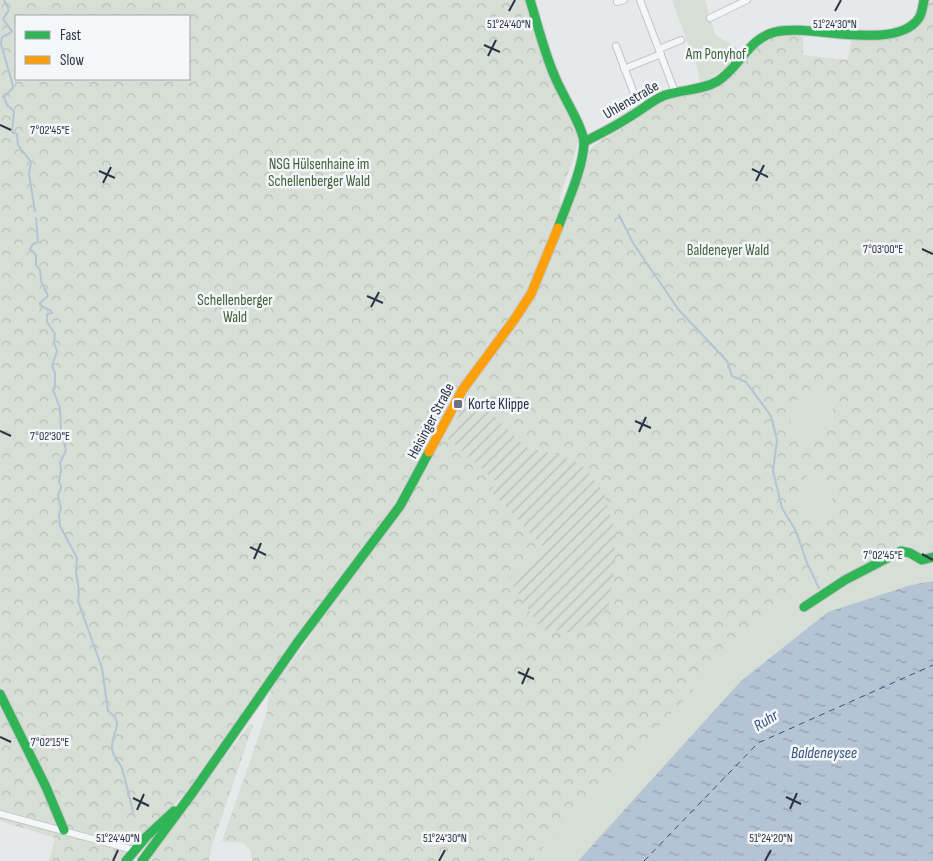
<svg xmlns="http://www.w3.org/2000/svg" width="933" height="861" font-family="'Sofia Sans Condensed',sans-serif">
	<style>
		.green { fill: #d6ded6 }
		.forest { fill: url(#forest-crowns); fill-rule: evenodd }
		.garden { fill: url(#garden-furrows) }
		.water { fill: url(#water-ripples) }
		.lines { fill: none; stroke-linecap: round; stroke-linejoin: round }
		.stream { stroke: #b4c4d5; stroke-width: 2 }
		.ferry { stroke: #34527a; stroke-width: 1; stroke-dasharray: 6 5; stroke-linecap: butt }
		.street-casing { stroke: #c4c6c8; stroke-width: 8 }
		.fast-casing { stroke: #c4c6c8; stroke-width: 11 }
		.slow-casing { stroke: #c4c6c8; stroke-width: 11 }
		.street { stroke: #f5f6f7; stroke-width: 6 }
		.fast { stroke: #30b455; stroke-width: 9 }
		.slow { stroke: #ff9f0a; stroke-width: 9 }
		.ticks { fill: none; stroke: #2b3445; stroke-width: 2 }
		.poi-dot { fill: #6c737f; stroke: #f4f6f9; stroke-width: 2 }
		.labels { text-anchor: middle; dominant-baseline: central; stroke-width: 5; stroke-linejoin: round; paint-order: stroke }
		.park-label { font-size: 15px; fill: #3f6138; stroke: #f4f6f9 }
		.street-label { font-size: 15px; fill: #2b3445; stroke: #f4f6f9 }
		.poi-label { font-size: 15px; fill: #2b3445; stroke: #f4f6f9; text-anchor: start }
		.water-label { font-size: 16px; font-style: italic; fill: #34527a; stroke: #f4f6f9 }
		.ticks-label { font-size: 12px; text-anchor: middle; fill: #2b3445; stroke: #f4f6f9; stroke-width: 5; stroke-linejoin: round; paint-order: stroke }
	</style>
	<defs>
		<pattern id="forest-crowns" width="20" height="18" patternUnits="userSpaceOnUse" patternTransform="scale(1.25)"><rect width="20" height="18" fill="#d6ded6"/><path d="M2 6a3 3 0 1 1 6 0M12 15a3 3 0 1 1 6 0" fill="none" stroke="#b8bfb9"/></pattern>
		<pattern id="garden-furrows" width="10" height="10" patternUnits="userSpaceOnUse" patternTransform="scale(1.25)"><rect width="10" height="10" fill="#d6ded6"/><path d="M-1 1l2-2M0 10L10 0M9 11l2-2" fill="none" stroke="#b8bfb9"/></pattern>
		<pattern id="water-ripples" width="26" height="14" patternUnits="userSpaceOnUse" patternTransform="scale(1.25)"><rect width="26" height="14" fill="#b4c4d5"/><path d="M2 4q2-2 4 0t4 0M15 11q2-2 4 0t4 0" fill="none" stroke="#93a0af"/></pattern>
	</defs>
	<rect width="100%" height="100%" fill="#e6e8ea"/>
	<g class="green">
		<path d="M672,0H705L715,35L742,51C729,65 718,76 700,83L698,71Z"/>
		<polygon points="821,389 833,400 832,428 811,438 790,432 792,409 803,390"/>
		<path d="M815,471C832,486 837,495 828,516L817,518L802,509C798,486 794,484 815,471Z"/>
		<polygon points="933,531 933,581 911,585 585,853 578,861 533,861 541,850 790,589"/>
	</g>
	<g class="forest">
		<path d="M0,0H526L544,62L578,138L576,151L560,196L561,210L530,292L461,385L395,507L279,662L186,792L145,836L138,842L132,843L120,861H49L55,838L0,821ZM16,16H189V79H16Z"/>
		<path d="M926,0H933V531L790,589L541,850L533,861H252L251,852L244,843L222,841L267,712L268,699L273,687L311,636L314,628L409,500L468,388L527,308L534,296L584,174L590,149L597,143L632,122L665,98L702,90L772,35L803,34V55L848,60L852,36L905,32ZM820,389L833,400L832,428L811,438L790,432L792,409L803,390ZM470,393L526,447L559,455L541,629L545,549L491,491L498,483ZM815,471C832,486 837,494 828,516L817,518L802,509C798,487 794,484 815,471Z"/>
		<polygon points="250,724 253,725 212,846 209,861 146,861"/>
	</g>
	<polygon class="garden" points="470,393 526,447 559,455 582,465 604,493 614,529 615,562 609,604 601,618 574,633 541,629 509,579 544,548 490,490 498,483 447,438"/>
	<polygon class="water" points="933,581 933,861 578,861 741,681 828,612 911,585"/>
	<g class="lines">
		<g class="stream">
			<polyline points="4,0 9,10 3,19 12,31 10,33 2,37 1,44 13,86 13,88 4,97 7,105 14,111 12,132 17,134 18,145 31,162 29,174 35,211"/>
			<polyline points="619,215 633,243 678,309 727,361 732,376 746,382 771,416 777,440 773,471 782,508 796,531 807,563 819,588"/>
			<path d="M36,218L38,242L33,244L30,249L36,255V265L40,270L41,281L48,296L40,303V305L51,311L52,313L47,314V322L55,334L54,343L57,351L52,366L55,373V388L53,390L60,408L61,431L66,450L60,463L61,470L59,481L61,487L58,496L61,509L59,515L60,526L77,558L76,572L79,591L78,601L102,668L108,711C126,723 111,732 112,749C113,756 118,761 121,766C123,769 132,808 133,812"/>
		</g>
		<polyline class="ferry" points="644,861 758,743 933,665"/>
		<defs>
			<g id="street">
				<polyline points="617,0 617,2 624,0"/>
				<polyline points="640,0 675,92"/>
				<polyline points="710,18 747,0"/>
				<polyline points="616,46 635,96"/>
				<polyline points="659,49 681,40"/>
				<polyline points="624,69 661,54"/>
				<polyline points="0,814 134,850"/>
			</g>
			<g id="fast">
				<path d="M530,0C538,26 544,52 555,77C561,93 584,128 584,143C583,169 567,203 558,228"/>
				<path d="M584,142C600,134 616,126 631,116C642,110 651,101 663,96C681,89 701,91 718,81C739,68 749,38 775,32C810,23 895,53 919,18C922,14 923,5 924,0"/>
				<polyline points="804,607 845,580 901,551 910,553 922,560 933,557"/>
				<polyline points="0,694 46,787 64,830"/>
				<polyline points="126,861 146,837 174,811"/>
				<polyline points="142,861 193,792 297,643 400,506 429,452"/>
			</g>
			<polyline id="slow" points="429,452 463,389 514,320 531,294 558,228"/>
		</defs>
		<use href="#street" class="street-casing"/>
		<use href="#fast" class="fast-casing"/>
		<use href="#slow" class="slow-casing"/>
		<use href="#street" class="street"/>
		<use href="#fast" class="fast"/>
		<use href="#slow" class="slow"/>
	</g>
	<path class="ticks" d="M509,11L515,0M835,11L841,0M484,45L500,52M488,56L496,40M0,125L11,130M752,169L768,177M99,171L115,178M756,181L764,165M103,183L111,167M922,249L933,254M367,296L383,303M371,307L379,292M635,421L651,428M0,431L11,436M639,432L646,417M250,547L266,555M922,554L933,560M254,559L261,543M518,672L534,679M522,684L529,668M0,737L11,742M786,797L801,804M133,798L149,806M790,809L797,793M137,810L144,794M113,861L118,850M439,861L445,850M765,861L771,850"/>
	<rect class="poi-dot" x="453" y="399" width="10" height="10" rx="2.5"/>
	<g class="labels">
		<g class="park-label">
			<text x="716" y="54">Am Ponyhof</text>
			<text x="319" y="164">NSG Hülsenhaine im<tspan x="319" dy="17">Schellenberger Wald</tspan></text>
			<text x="728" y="250">Baldeneyer Wald</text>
			<text x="235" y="300">Schellenberger<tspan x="235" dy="17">Wald</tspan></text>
		</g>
		<g class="street-label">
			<text transform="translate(631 100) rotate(-30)">Uhlenstraße</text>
			<text transform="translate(431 421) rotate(-62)">Heisinger Straße</text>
		</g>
		<g class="poi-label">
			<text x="468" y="404">Korte Klippe</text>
		</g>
		<g class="water-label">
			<text transform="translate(766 721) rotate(-32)">Ruhr</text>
			<text x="824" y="753">Baldeneysee</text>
		</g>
	</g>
	<g class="ticks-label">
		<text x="509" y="28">51°24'40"N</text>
		<text x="835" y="28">51°24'30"N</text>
		<text x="50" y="134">7°02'45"E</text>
		<text x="883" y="253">7°03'00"E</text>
		<text x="50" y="440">7°02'30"E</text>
		<text x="883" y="559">7°02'45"E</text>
		<text x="50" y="746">7°02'15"E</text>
		<text x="118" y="842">51°24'40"N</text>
		<text x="445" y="842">51°24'30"N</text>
		<text x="771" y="842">51°24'20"N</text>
	</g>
	<rect x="15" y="15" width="175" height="65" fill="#f4f6f9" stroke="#a4a8b1"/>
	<rect x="25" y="31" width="25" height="8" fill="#30b455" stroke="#a4a8b1"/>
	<text x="60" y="40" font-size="15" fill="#2b3445">Fast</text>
	<rect x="25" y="56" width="25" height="8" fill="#ff9f0a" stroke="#a4a8b1"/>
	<text x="60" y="65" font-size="15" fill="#2b3445">Slow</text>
</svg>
